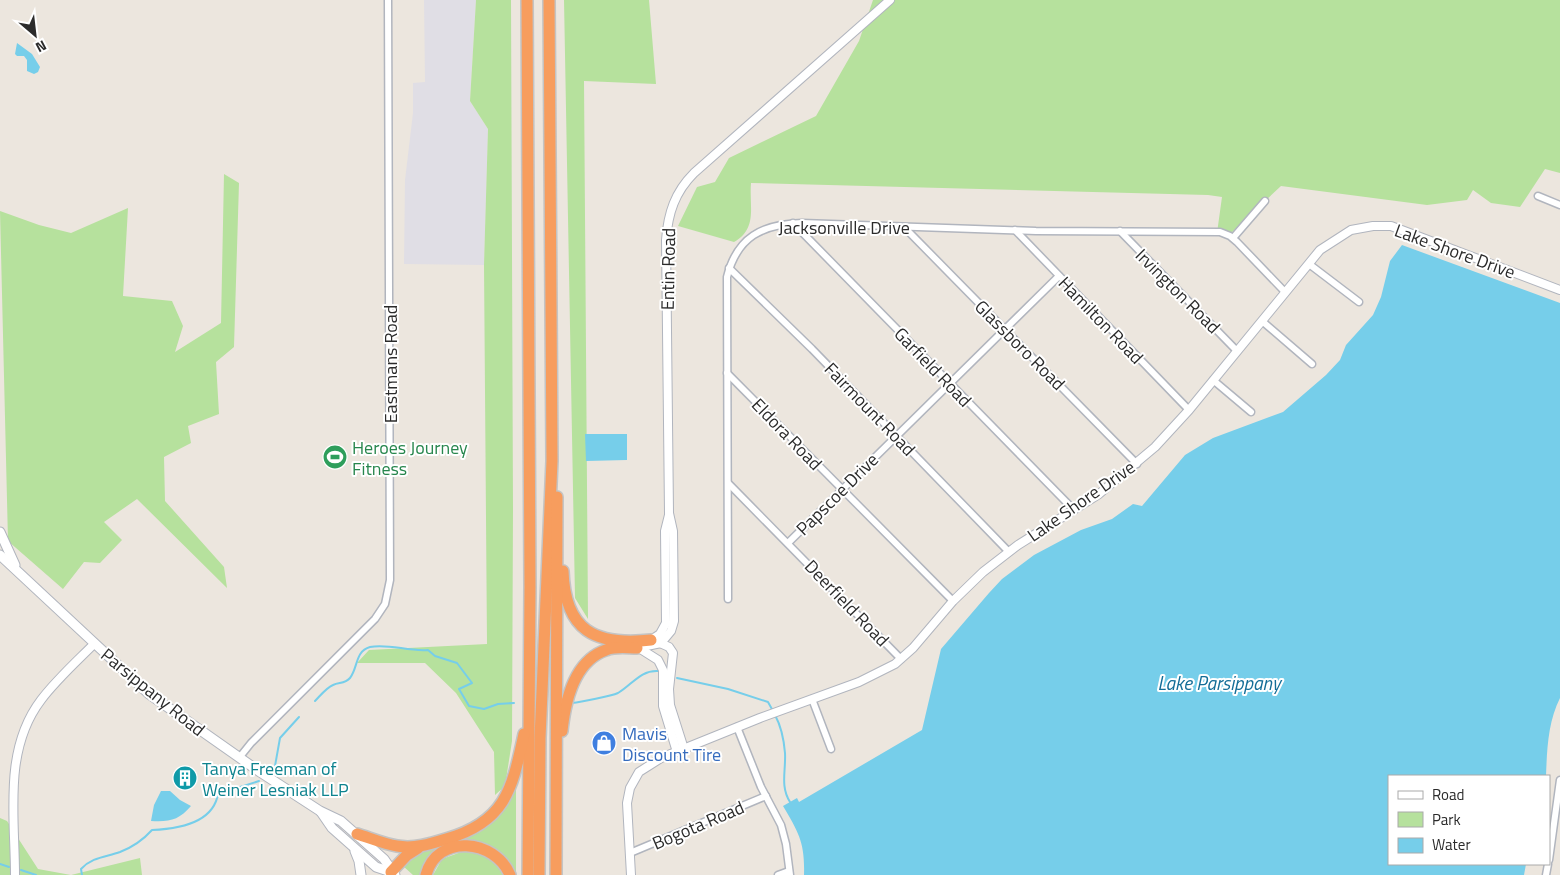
<svg xmlns="http://www.w3.org/2000/svg" width="1560" height="875" font-family="'Titillium Web',sans-serif">
	<style>
		.industrial { fill: #e0dee5 }
		.green { fill: #b6e19d }
		.water { fill: #76ceea }
		.lines { fill: none; stroke-linecap: round; stroke-linejoin: round }
		.stream { stroke: #76ceea; stroke-width: 2 }
		.minor-casing { stroke: #b1b5be; stroke-width: 9 }
		.tertiary-casing { stroke: #b1b5be; stroke-width: 10 }
		.secondary-casing { stroke: #b1b5be; stroke-width: 11 }
		.motorway-casing { stroke: #c4c4c4; stroke-width: 14 }
		.minor { stroke: #fff; stroke-width: 6 }
		.tertiary { stroke: #fff; stroke-width: 8 }
		.secondary { stroke: #fff; stroke-width: 9 }
		.motorway { stroke: #f79d5e; stroke-width: 11 }
		.labels { text-anchor: middle; dominant-baseline: central; stroke-width: 4; stroke-linejoin: round; paint-order: stroke }
		.street-label { font-size: 18px; fill: #2b2b2b; stroke: #fff }
		.leisure-label { font-size: 18px; fill: #27864d; stroke: #fff; text-anchor: start }
		.shop-label { font-size: 18px; fill: #366cbe; stroke: #fff; text-anchor: start }
		.culture-label { font-size: 18px; fill: #0d838f; stroke: #fff; text-anchor: start }
		.water-label { font-size: 19px; font-style: italic; fill: #136d97; stroke: #fff }
	</style>
	<rect width="100%" height="100%" fill="#ece6de"/>
	<polygon class="industrial" points="424,0 476,0 470,101 488,129 484,265 404,264 405,180 413,113 413,83 425,82"/>
	<g class="green">
		<polygon points="476,0 511,0 513,509 512,741 505,786 495,795 494,752 456,693 425,663 357,663 369,650 487,644 484,265 488,129 470,101"/>
		<polygon points="564,0 649,0 656,84 584,81 588,619 575,598"/>
		<path d="M873,0H1560V173L1545,169L1520,207L1491,203L1473,190L1467,200L1427,205L1281,186L1229,235L1217,233L1222,197L1208,195L751,183C749,207 758,228 734,242L678,226L697,187L715,182L729,158L816,116L859,41Z"/>
		<polygon points="224,174 239,183 234,347 216,362 219,414 188,426 191,443 164,457 165,501 224,567 227,588 137,499 104,522 122,540 100,563 84,562 63,589 8,541 0,211 39,225 71,233 128,208 123,296 172,301 183,326 175,352 221,323"/>
		<polygon points="514,789 516,790 516,875 514,875 511,868 456,844 423,875 413,875 403,866 416,854 480,832 502,812"/>
		<polygon points="0,818 7,821 38,869 71,875 140,858 142,875 0,875"/>
		<path d="M464,851C484,854 493,859 506,875H433L442,859Z"/>
	</g>
	<g class="water">
		<polygon points="17,43 32,54 40,67 38,72 34,74 27,71 27,60 24,56 17,56 15,54"/>
		<path d="M1402,245L1560,303V698C1548,722 1547,749 1546,776H1389V864H1526L1524,875H804C805,843 799,833 783,806L797,798L799,802L922,730L941,649L989,593L1002,579L1034,555L1081,530L1112,519L1133,504L1142,506L1185,455L1213,438L1283,412L1326,375L1340,360L1346,345L1373,315L1381,297L1390,261Z"/>
		<polygon points="585,434 627,434 627,460 586,461"/>
		<path d="M161,791H170L180,800L191,806C179,820 170,822 151,821L154,805Z"/>
	</g>
	<g class="lines">
		<g class="stream">
			<polyline points="677,678 728,689 768,702 773,711"/>
			<path d="M315,701C320,696 326,688 333,685C339,682 345,684 350,678C358,668 355,651 370,647C388,643 409,652 428,650L435,656L457,663L472,683L459,689L469,706L484,709L498,704L514,703"/>
			<path d="M572,703C581,702 611,696 618,693C632,685 640,670 658,671"/>
			<path d="M775,715C781,726 784,741 785,753C786,771 780,786 790,802"/>
			<polyline points="271,770 275,766 280,738 299,717"/>
			<polyline points="0,864 9,867"/>
			<polyline points="21,870 36,875"/>
			<path d="M82,875L81,869C92,857 106,857 120,852C133,847 143,840 152,830C177,829 213,824 218,794L259,781"/>
		</g>
		<defs>
			<g id="minor">
				<polyline points="1538,196 1560,205"/>
				<polyline points="793,223 1074,510"/>
				<polyline points="904,227 1137,464"/>
				<polyline points="1015,230 1189,410"/>
				<polyline points="1120,231 1237,351"/>
				<polyline points="1233,238 1265,201"/>
				<polyline points="1309,264 1359,302"/>
				<polyline points="729,268 812,349 1009,552"/>
				<polyline points="1262,321 1312,364"/>
				<polyline points="727,373 953,601"/>
				<polyline points="1213,380 1251,412"/>
				<polyline points="729,484 901,659"/>
				<polyline points="788,543 1059,276"/>
				<path d="M728,599L727,277C737,237 762,224 802,223L1036,231L1220,232L1230,236L1237,242L1285,292"/>
				<polyline points="812,699 831,749"/>
				<polyline points="737,727 761,787 781,825 786,844 790,875"/>
				<polyline points="239,758 251,743 375,619 385,604 390,580 388,0"/>
				<polyline points="630,853 766,796"/>
				<polyline points="1549,860 1560,780"/>
				<polyline points="778,875 789,871"/>
				<polyline points="1546,875 1548,864"/>
			</g>
			<g id="tertiary">
				<polyline points="651,640 660,634 666,623 665,531 669,515"/>
				<polyline points="658,642 669,647 673,653 669,689 670,705 684,749"/>
				<path d="M637,648L661,643L671,631L674,621L673,531L669,513L666,240C668,213 675,192 694,173L890,0"/>
				<polyline points="639,648 658,660 663,670 663,706 677,752"/>
				<path d="M15,875C15,816 3,750 41,700C56,680 76,662 94,644"/>
				<polyline points="631,875 627,803 630,788 639,772 661,758 760,718 859,682 895,664 913,648 953,601 983,572 1018,545 1099,494 1155,447 1189,410 1320,250 1351,230 1373,226 1391,226 1560,290"/>
			</g>
			<g id="secondary">
				<polyline points="0,532 15,565"/>
				<polyline points="0,555 149,694 260,772 320,811 341,821 384,859 395,875"/>
				<polyline points="321,812 332,828 376,867 391,872"/>
				<polyline points="355,851 359,861 361,875"/>
			</g>
			<g id="motorway">
				<polyline points="527,0 530,587 528,875"/>
				<path d="M563,571C565,631 595,646 651,640"/>
				<path d="M562,731C565,702 574,661 606,650C615,646 627,648 637,648"/>
				<path d="M357,834C370,838 384,844 397,846C414,849 430,844 446,839C506,822 512,789 524,734"/>
				<polyline points="391,872 407,855 418,848"/>
				<path d="M426,875C437,833 495,839 510,875"/>
				<polyline points="539,875 540,738 552,461 549,0"/>
				<polyline points="556,875 557,497"/>
			</g>
		</defs>
		<use href="#minor" class="minor-casing"/>
		<use href="#tertiary" class="tertiary-casing"/>
		<use href="#secondary" class="secondary-casing"/>
		<use href="#motorway" class="motorway-casing"/>
		<use href="#minor" class="minor"/>
		<use href="#tertiary" class="tertiary"/>
		<use href="#secondary" class="secondary"/>
		<use href="#motorway" class="motorway"/>
	</g>
	<defs>
		<symbol id="stadium-disc" viewBox="-11 -11 22 22"><circle r="9.5" fill="#2e9e5b" stroke="#fff"/><path d="M0-5a6.5 5 0 1 0 0 10a6.5 5 0 1 0 0-10ZM-3.5-1.8h7v3.6h-7Z" fill="#fff"/></symbol>
		<symbol id="shop-disc" viewBox="-11 -11 22 22"><circle r="9.5" fill="#3f7fe0" stroke="#fff"/><path d="M-5-2.5h2.3a2.7 3.5 0 0 1 5.4 0H5L5.5 6h-11ZM-1.5-2.5h3a1.5 2.3 0 0 0-3 0Z" fill="#fff"/></symbol>
		<symbol id="building-disc" viewBox="-11 -11 22 22"><circle r="9.5" fill="#0f9aa8" stroke="#fff"/><path d="M-4-6H4V6H1V3H-1V6H-4ZM-2.5-4.3h1.7v1.8h-1.7ZM.8-4.3h1.7v1.8H.8ZM-2.5-1h1.7V.8h-1.7ZM.8-1h1.7V.8H.8Z" fill="#fff"/></symbol>
	</defs>
	<g fill-rule="evenodd">
		<use href="#stadium-disc" x="321" y="443" width="28" height="28"/>
		<use href="#shop-disc" x="590" y="729" width="28" height="28"/>
		<use href="#building-disc" x="171" y="764" width="28" height="28"/>
	</g>
	<g class="labels">
		<g class="street-label">
			<text x="844" y="227">Jacksonville Drive</text>
			<text transform="translate(1455 251) rotate(20)">Lake Shore Drive</text>
			<text transform="translate(668 269) rotate(-89)">Entin Road</text>
			<text transform="translate(1178 291) rotate(45)">Irvington Road</text>
			<text transform="translate(1101 320) rotate(46)">Hamilton Road</text>
			<text transform="translate(1020 345) rotate(45)">Glassboro Road</text>
			<text transform="translate(390 364) rotate(-90)">Eastmans Road</text>
			<text transform="translate(933 367) rotate(46)">Garfield Road</text>
			<text transform="translate(870 409) rotate(46)">Fairmount Road</text>
			<text transform="translate(787 434) rotate(46)">Eldora Road</text>
			<text transform="translate(837 494) rotate(-45)">Papscoe Drive</text>
			<text transform="translate(1081 501) rotate(-35)">Lake Shore Drive</text>
			<text transform="translate(847 603) rotate(46)">Deerfield Road</text>
			<text transform="translate(153 692) rotate(39)">Parsippany Road</text>
			<text transform="translate(698 825) rotate(-23)">Bogota Road</text>
		</g>
		<g class="leisure-label">
			<text x="352" y="447">Heroes Journey<tspan x="352" dy="21">Fitness</tspan></text>
		</g>
		<g class="shop-label">
			<text x="622" y="733">Mavis<tspan x="622" dy="21">Discount Tire</tspan></text>
		</g>
		<g class="culture-label">
			<text x="202" y="768">Tanya Freeman of<tspan x="202" dy="21">Weiner Lesniak LLP</tspan></text>
		</g>
		<g class="water-label">
			<text x="1219" y="682">Lake Parsippany</text>
		</g>
	</g>
	<rect x="1388" y="775" width="162" height="90" fill="#ffffff" stroke="#aaaaaa"/>
	<rect x="1398" y="791" width="25" height="8" fill="#ffffff" stroke="#aaaaaa"/>
	<text x="1432" y="800" font-size="15" fill="#2b2b2b">Road</text>
	<rect x="1398" y="812" width="25" height="15" fill="#b6e19d" stroke="#aaaaaa"/>
	<text x="1432" y="825" font-size="15" fill="#2b2b2b">Park</text>
	<rect x="1398" y="838" width="25" height="15" fill="#76ceea" stroke="#aaaaaa"/>
	<text x="1432" y="850" font-size="15" fill="#2b2b2b">Water</text>
	<g transform="translate(35 35) rotate(152)" stroke="#ffffff" stroke-width="4" paint-order="stroke">
	<path d="M0-4L9 19L0 12L-9 19Z" fill="#2b2b2b"/>
	<text y="-8" font-size="14" font-weight="bold" text-anchor="middle" fill="#2b2b2b">N</text>
	</g>
</svg>
